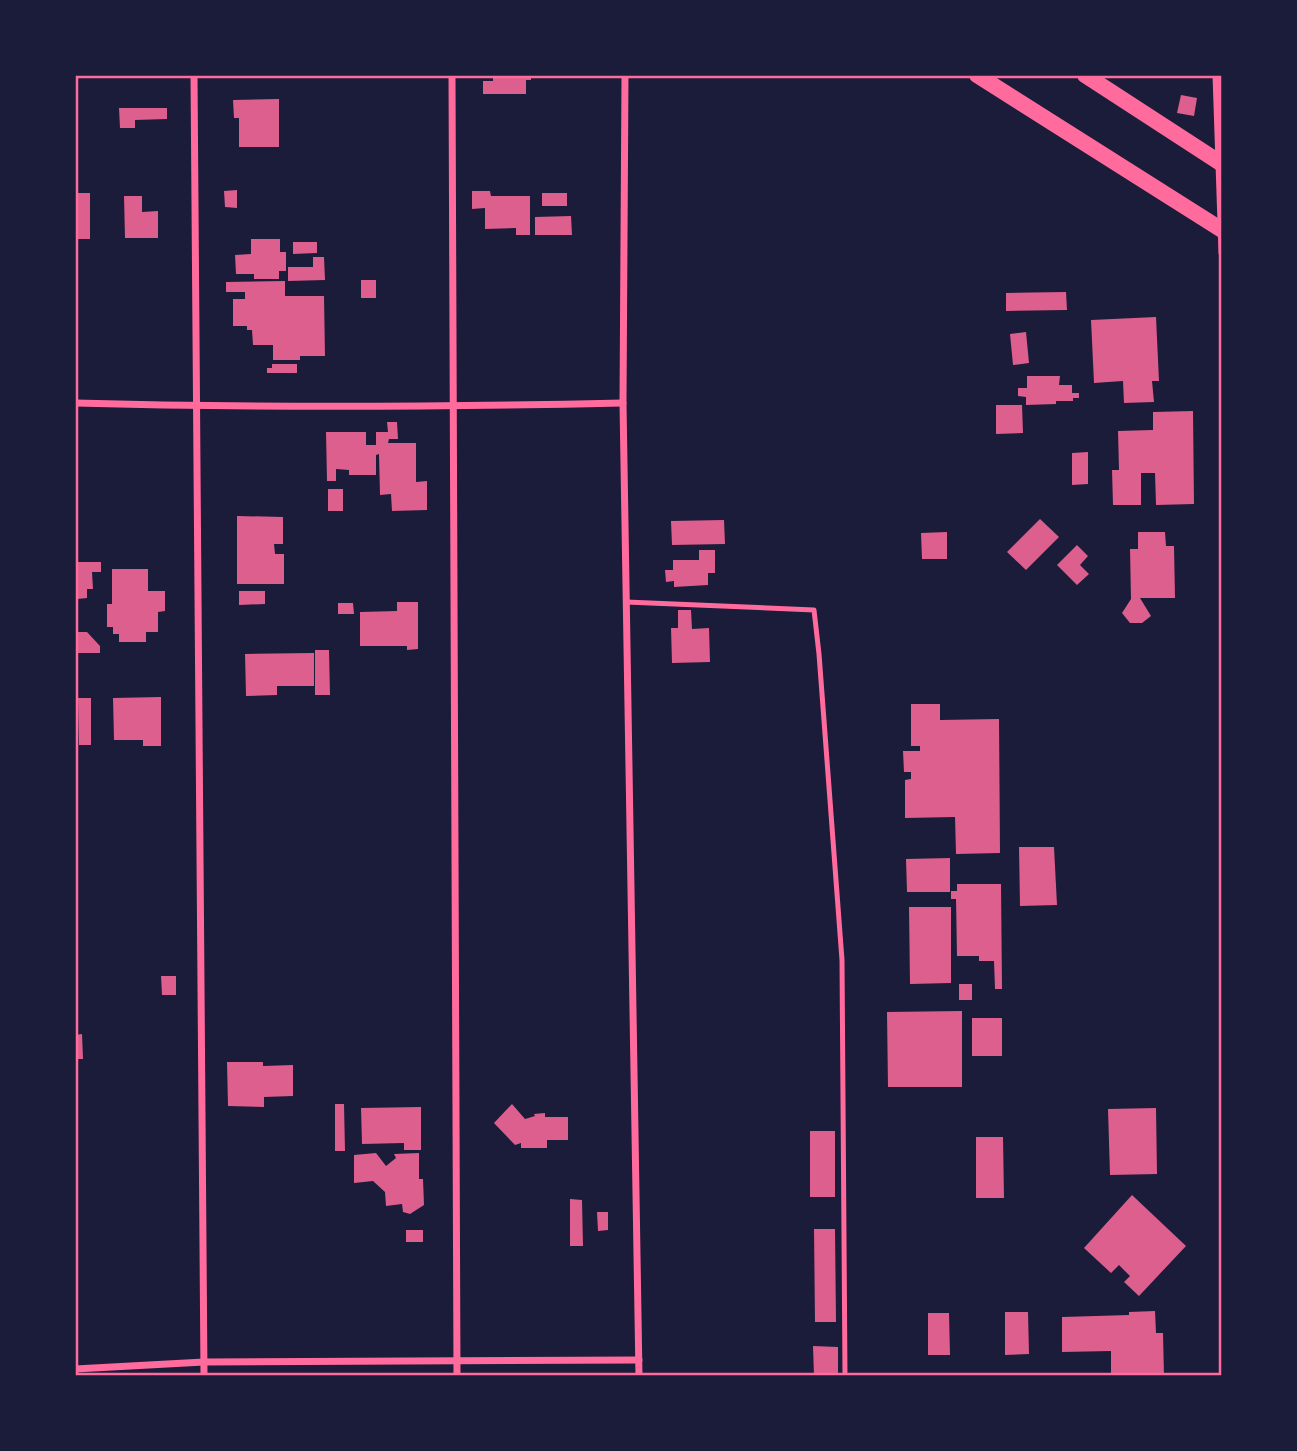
<svg xmlns="http://www.w3.org/2000/svg" width="1297" height="1451" font-family="'Work Sans',sans-serif">
	<style>
		.building { fill: #dd5f8e }
		.lines { fill: none; stroke-linecap: round; stroke-linejoin: round }
		.service { stroke: #ff6b9d; stroke-width: 5 }
		.minor { stroke: #ff6b9d; stroke-width: 7 }
		.primary { stroke: #ff6b9d; stroke-width: 16 }
		.neatline { fill: none; stroke: #ff6b9d; stroke-width: 2.5 }
	</style>
	<rect width="100%" height="100%" fill="#1b1b3a"/>
	<g class="building">
		<polygon points="493,75 531,75 531,80 526,80 526,94 483,94 483,81 493,81"/>
		<polygon points="1181,95 1197,98 1194,116 1177,113"/>
		<polygon points="279,99 279,147 239,147 239,118 234,118 233,100"/>
		<polygon points="119,108 167,108 167,119 135,120 135,128 120,128"/>
		<polygon points="237,190 237,208 225,207 224,191"/>
		<polygon points="472,191 490,191 491,196 530,196 530,235 516,235 516,228 485,229 485,208 472,209"/>
		<rect x="75" y="193" width="15" height="46"/>
		<rect x="542" y="193" width="25" height="13"/>
		<polygon points="124,196 142,196 142,212 158,211 158,238 125,238"/>
		<polygon points="571,216 572,235 535,235 535,217"/>
		<polygon points="251,239 280,239 280,252 286,252 286,271 279,271 279,279 254,279 254,274 236,274 235,255 251,254"/>
		<polygon points="293,242 317,242 317,253 293,254"/>
		<polygon points="313,257 324,257 325,280 288,281 288,267 313,267"/>
		<rect x="361" y="280" width="15" height="18"/>
		<polygon points="285,281 285,296 324,296 325,356 300,356 300,360 273,360 273,345 253,345 252,330 247,330 247,326 233,326 233,299 245,299 245,292 226,292 226,282"/>
		<polygon points="1066,292 1067,310 1006,311 1006,293"/>
		<polygon points="1156,317 1159,381 1152,381 1154,402 1124,403 1123,381 1094,383 1091,320"/>
		<polygon points="1026,332 1029,363 1013,365 1010,334"/>
		<polygon points="272,364 297,364 297,373 267,373 267,368 272,368"/>
		<polygon points="1027,376 1060,376 1059,385 1072,385 1072,393 1079,393 1079,398 1073,398 1073,401 1056,401 1056,404 1026,405 1026,397 1018,396 1018,388 1027,388"/>
		<polygon points="996,405 1022,405 1023,433 996,434"/>
		<polygon points="1193,411 1194,504 1156,505 1155,473 1141,473 1141,505 1113,505 1112,470 1119,470 1118,431 1153,430 1153,412"/>
		<polygon points="387,422 397,422 398,439 389,439 388,443 416,443 416,482 427,481 427,510 392,511 391,494 380,495 379,454 376,455 376,475 349,475 349,470 336,469 336,481 327,481 326,432 366,432 366,445 376,445 376,432 388,432"/>
		<polygon points="1088,452 1088,484 1072,485 1072,453"/>
		<rect x="328" y="489" width="15" height="22"/>
		<polygon points="237,516 283,517 283,544 274,544 275,554 284,554 284,584 237,584"/>
		<polygon points="1040,519 1059,537 1026,570 1007,552"/>
		<polygon points="724,520 725,544 672,545 671,521"/>
		<polygon points="947,532 947,559 922,559 921,533"/>
		<polygon points="1138,532 1165,532 1166,546 1174,546 1175,598 1140,598 1151,616 1142,623 1130,623 1122,613 1131,599 1130,549 1138,549"/>
		<polygon points="1077,545 1088,556 1080,565 1089,574 1077,585 1057,565"/>
		<polygon points="699,550 715,550 715,573 708,573 708,585 674,587 674,581 666,582 665,570 673,570 673,560 699,560"/>
		<polygon points="76,562 101,562 101,572 92,572 93,589 87,589 87,598 77,599"/>
		<polygon points="112,569 148,569 148,591 165,591 165,611 158,612 158,632 146,632 146,642 119,642 119,634 113,634 113,627 107,627 107,604 112,604"/>
		<polygon points="239,591 265,591 265,604 239,605"/>
		<polygon points="397,602 418,602 418,649 407,650 407,646 360,646 360,612 397,611"/>
		<polygon points="338,603 353,603 354,614 338,614"/>
		<polygon points="678,610 691,610 692,629 709,628 710,662 672,663 671,628 678,628"/>
		<polygon points="77,632 87,632 100,646 100,653 78,653"/>
		<polygon points="315,650 329,650 330,695 315,695"/>
		<polygon points="314,653 314,686 277,686 277,695 246,696 245,654"/>
		<polygon points="161,697 161,746 143,746 143,740 114,740 113,698"/>
		<polygon points="78,698 91,698 91,745 79,745"/>
		<polygon points="911,704 940,704 940,720 999,719 1000,853 956,854 955,817 905,818 905,780 911,779 911,772 904,772 903,751 920,751 920,746 911,746"/>
		<polygon points="1019,847 1054,847 1057,905 1020,906"/>
		<polygon points="950,858 950,892 907,892 906,859"/>
		<polygon points="957,884 1001,884 1002,989 995,989 994,961 979,961 979,956 957,956 956,899 951,899 951,891 957,891"/>
		<polygon points="909,907 951,907 951,983 910,984"/>
		<polygon points="161,976 176,976 176,995 162,995"/>
		<rect x="959" y="984" width="13" height="16"/>
		<polygon points="962,1011 962,1087 888,1087 887,1012"/>
		<rect x="972" y="1018" width="30" height="38"/>
		<polygon points="82,1034 83,1059 75,1059 75,1035"/>
		<polygon points="227,1062 263,1062 263,1066 293,1065 293,1096 264,1097 264,1107 228,1106"/>
		<polygon points="335,1104 344,1104 345,1151 335,1151"/>
		<polygon points="512,1104 525,1119 535,1116 534,1114 545,1113 545,1117 568,1117 568,1140 547,1140 547,1148 521,1148 521,1143 515,1145 494,1123"/>
		<polygon points="421,1107 421,1150 404,1150 404,1143 362,1144 361,1108"/>
		<polygon points="1156,1108 1157,1174 1110,1175 1108,1109"/>
		<rect x="810" y="1131" width="25" height="66"/>
		<polygon points="976,1137 1003,1137 1004,1198 976,1198"/>
		<polygon points="376,1153 386,1166 396,1158 394,1154 419,1153 419,1179 423,1179 424,1205 410,1214 403,1212 402,1204 386,1206 385,1192 373,1181 354,1183 354,1155"/>
		<polygon points="1132,1195 1186,1246 1139,1296 1124,1282 1130,1276 1119,1265 1111,1273 1084,1248"/>
		<polygon points="570,1199 582,1200 583,1246 570,1246"/>
		<polygon points="597,1212 608,1212 608,1230 598,1231"/>
		<polygon points="814,1229 835,1229 836,1322 815,1322"/>
		<rect x="406" y="1230" width="17" height="12"/>
		<polygon points="1155,1311 1156,1333 1163,1333 1164,1376 1111,1376 1111,1351 1062,1352 1062,1317 1129,1315 1129,1312"/>
		<polygon points="1005,1312 1028,1312 1029,1354 1005,1355"/>
		<polygon points="928,1313 949,1313 950,1355 928,1355"/>
		<polygon points="813,1346 838,1347 838,1376 814,1376"/>
	</g>
	<g class="lines">
		<polyline class="service" points="626,602 814,610 819,654 842,960 845,1376"/>
		<g class="minor">
			<polyline points="194,75 204,1376"/>
			<polyline points="452,75 457,1376"/>
			<polyline points="625,75 623,403 639,1376"/>
			<polyline points="1216,75 1222,253"/>
			<path d="M75,403C258,408 440,407 623,403"/>
			<polyline points="75,1369 204,1362 639,1360"/>
		</g>
		<g class="primary">
			<polyline points="977,75 1222,230"/>
			<polyline points="1085,75 1222,164"/>
		</g>
	</g>
	<rect width="1297" height="1451" fill="none" stroke="#1b1b3a" stroke-width="154"/>
	<rect x="77" y="77" width="1143" height="1297" class="neatline"/>
</svg>
